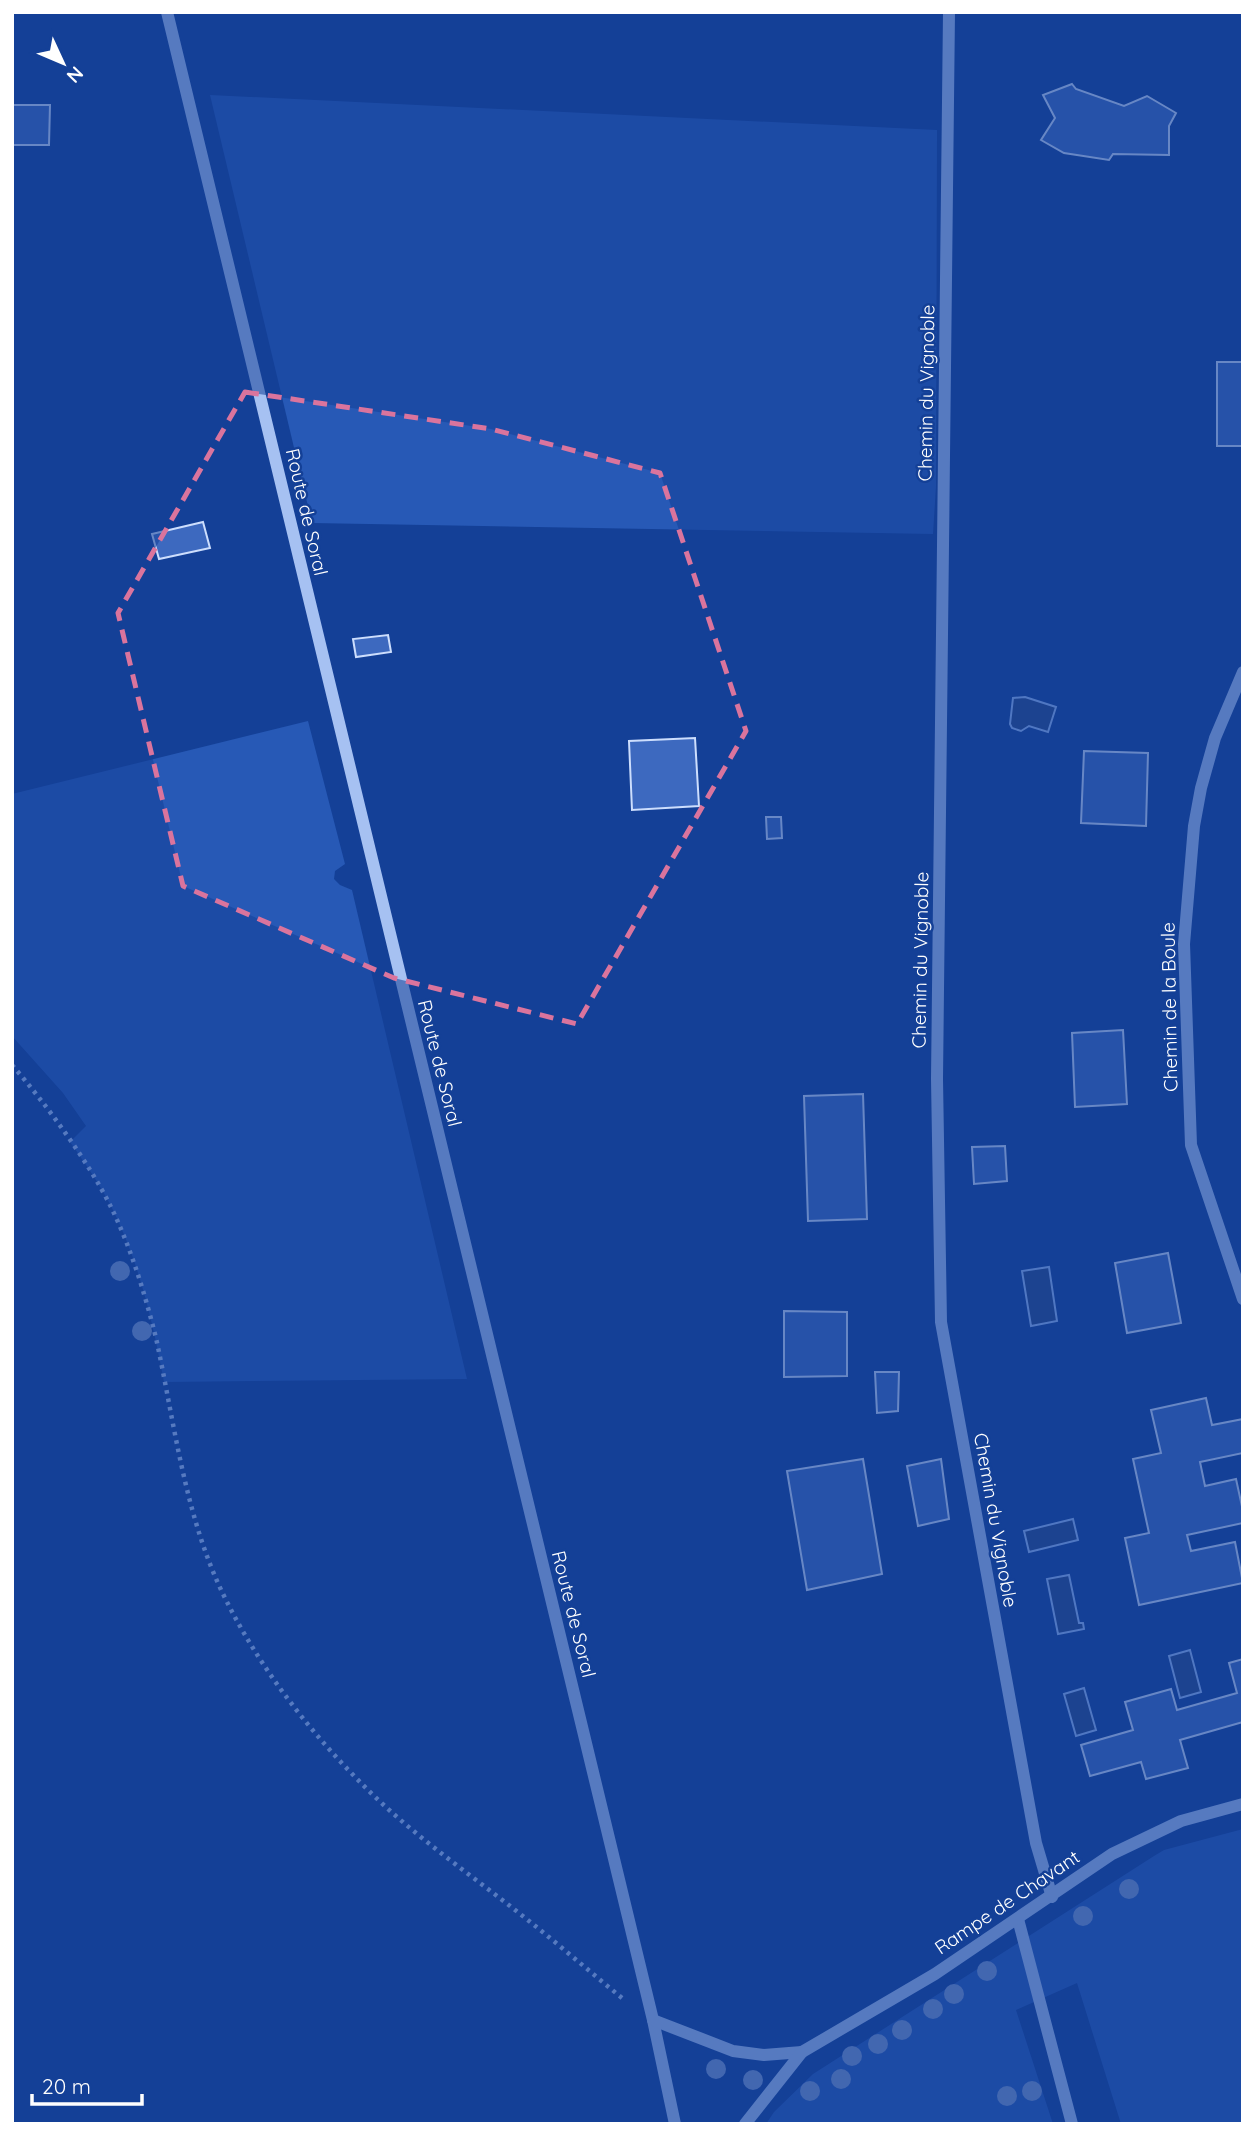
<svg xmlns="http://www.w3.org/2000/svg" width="1255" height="2136" font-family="Quicksand,sans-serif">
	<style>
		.green { fill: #2759b6 }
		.water { fill: #274788; stroke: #98baf5; stroke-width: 2 }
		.building { fill: #3d69bf; stroke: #cddefd; stroke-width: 2 }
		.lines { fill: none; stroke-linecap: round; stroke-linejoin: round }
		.path { stroke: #a6c1f2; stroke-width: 4.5; stroke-dasharray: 3.5 5; stroke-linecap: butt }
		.minor { stroke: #a6c1f2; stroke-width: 12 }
		.tree { fill: #7a97cf }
		.marked { fill: none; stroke: #da749d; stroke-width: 5; stroke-dasharray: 14 9; stroke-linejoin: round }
		.labels { text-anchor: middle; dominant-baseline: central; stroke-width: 5; stroke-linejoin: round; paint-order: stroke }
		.street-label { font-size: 19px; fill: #fff; stroke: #144097 }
	</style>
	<rect width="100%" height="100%" fill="#144097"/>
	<g class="green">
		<polygon points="210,95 937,130 936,486 933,534 312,523"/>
		<path d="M308,721L345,864L335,871L334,879L340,885L352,890L467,1379L164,1382C153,1323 139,1261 111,1206C99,1183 85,1163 70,1142L86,1126L63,1093L12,1036V794Z"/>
		<polygon points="1243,1829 1243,2124 1121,2124 1077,1983 1016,2010 1053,2124 766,2124 774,2112 813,2074 1154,1856 1164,1850"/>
	</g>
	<g class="water">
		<polygon points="1025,697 1056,707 1048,732 1029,726 1021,731 1012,728 1010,724 1013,698"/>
		<polygon points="1049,1267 1057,1321 1031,1326 1022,1271"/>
		<polygon points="1073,1519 1078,1540 1029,1552 1024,1531"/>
		<polygon points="1069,1575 1079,1623 1083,1623 1084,1629 1058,1634 1047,1579"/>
		<polygon points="1190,1650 1201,1692 1180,1698 1169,1656"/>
		<polygon points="1084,1688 1096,1730 1076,1736 1064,1694"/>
	</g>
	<g class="building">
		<polygon points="1072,84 1076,89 1124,106 1147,96 1176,113 1169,126 1169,155 1113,154 1109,160 1064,153 1041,140 1055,118 1043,95"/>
		<polygon points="12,105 50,105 49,145 12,145"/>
		<rect x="1217" y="362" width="26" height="84"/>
		<polygon points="203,522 210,548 159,559 152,534"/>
		<polygon points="388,635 391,652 356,657 353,639"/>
		<polygon points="695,738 699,806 632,810 629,741"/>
		<polygon points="1084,751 1148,753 1146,826 1081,823"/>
		<polygon points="766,817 781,817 782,838 767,839"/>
		<polygon points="1123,1030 1127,1104 1075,1107 1072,1033"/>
		<polygon points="863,1094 867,1219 808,1221 804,1096"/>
		<polygon points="1005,1146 1007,1181 974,1184 972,1147"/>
		<polygon points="1168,1253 1181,1323 1127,1333 1115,1263"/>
		<polygon points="784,1311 847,1312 847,1376 784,1377"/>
		<polygon points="875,1372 899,1372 898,1411 877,1413"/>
		<polygon points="1206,1398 1212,1425 1243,1419 1243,1453 1200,1462 1205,1486 1236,1479 1243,1511 1243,1523 1187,1535 1191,1551 1235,1542 1243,1583 1139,1605 1125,1538 1149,1533 1133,1459 1161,1453 1151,1410"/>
		<polygon points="863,1459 882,1574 807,1590 787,1471"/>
		<polygon points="941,1459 949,1519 918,1526 907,1466"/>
		<polygon points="1243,1659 1243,1722 1180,1740 1188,1768 1146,1779 1141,1762 1090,1776 1081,1745 1133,1730 1125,1702 1171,1689 1177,1710 1237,1693 1229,1663"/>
	</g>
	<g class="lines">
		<path class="path" d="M12,1065C46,1104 88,1161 111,1207C131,1248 145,1294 156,1338C175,1425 185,1519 226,1600C260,1668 309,1731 363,1785C411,1834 470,1874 524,1917C557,1943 589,1971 622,1998"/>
		<g class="minor">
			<polyline points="167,12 653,2020 675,2124"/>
			<polyline points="949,12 937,1079 941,1322 1036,1843 1052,1897"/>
			<polyline points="1243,672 1215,738 1201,788 1194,826 1184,944 1191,1145 1243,1299"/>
			<polyline points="1018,1919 1072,2124"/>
			<polyline points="653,2020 733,2051 764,2055 802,2052"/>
			<polyline points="745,2124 802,2052 935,1974 1112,1854 1181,1821 1243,1804"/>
		</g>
	</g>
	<g class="tree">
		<circle cx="120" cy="1271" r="10"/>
		<circle cx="142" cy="1331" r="10"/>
		<circle cx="1129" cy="1889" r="10"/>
		<circle cx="1083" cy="1916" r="10"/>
		<circle cx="987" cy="1971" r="10"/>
		<circle cx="954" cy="1994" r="10"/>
		<circle cx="933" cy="2009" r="10"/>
		<circle cx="902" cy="2030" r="10"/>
		<circle cx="878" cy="2044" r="10"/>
		<circle cx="852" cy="2056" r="10"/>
		<circle cx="716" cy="2069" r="10"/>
		<circle cx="841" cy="2079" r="10"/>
		<circle cx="753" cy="2080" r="10"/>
		<circle cx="810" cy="2091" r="10"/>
		<circle cx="1032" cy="2091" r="10"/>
		<circle cx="1007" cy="2096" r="10"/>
	</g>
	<path d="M0 0H1255V2136H0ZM245,392L491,429L660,473L746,731L577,1024L394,978L183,886L118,613Z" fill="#144097" fill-opacity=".55" fill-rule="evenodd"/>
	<path class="marked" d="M245,392L491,429L660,473L746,731L577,1024L394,978L183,886L118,613Z"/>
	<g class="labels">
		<g class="street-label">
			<text transform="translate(926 393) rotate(-89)">Chemin du Vignoble</text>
			<text transform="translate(307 512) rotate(77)">Route de Soral</text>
			<text transform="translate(920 960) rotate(-89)">Chemin du Vignoble</text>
			<text transform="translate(1169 1007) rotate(-91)">Chemin de la Boule</text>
			<text transform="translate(440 1063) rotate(76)">Route de Soral</text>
			<text transform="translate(996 1520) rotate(80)">Chemin du Vignoble</text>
			<text transform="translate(574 1614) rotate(76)">Route de Soral</text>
			<text transform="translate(1007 1902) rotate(-34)">Rampe de Chavant</text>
		</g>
	</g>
	<rect width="1255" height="2136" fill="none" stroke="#ffffff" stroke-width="28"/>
	<g transform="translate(63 63) rotate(134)" stroke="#144097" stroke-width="5" paint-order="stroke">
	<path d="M0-5L12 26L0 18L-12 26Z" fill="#ffffff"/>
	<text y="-10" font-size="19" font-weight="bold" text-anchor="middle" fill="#ffffff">N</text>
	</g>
	<path d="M32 2094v10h110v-10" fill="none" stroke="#ffffff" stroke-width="3.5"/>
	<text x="42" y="2094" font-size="21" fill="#ffffff" stroke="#144097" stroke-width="5" paint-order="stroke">20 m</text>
</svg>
